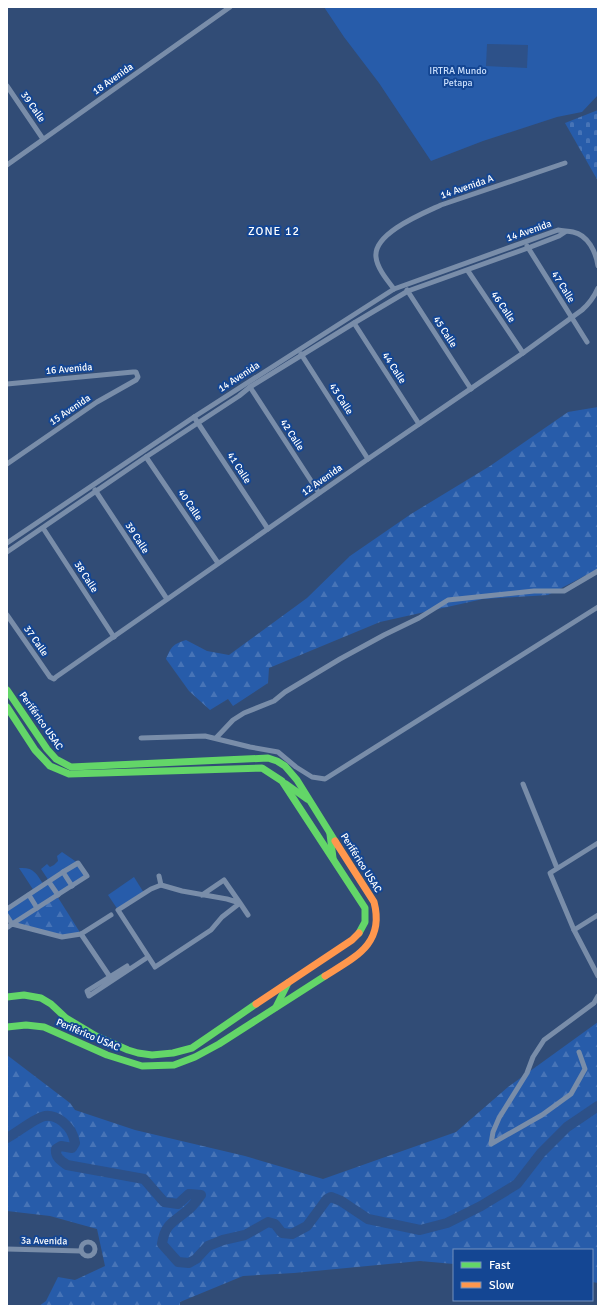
<svg xmlns="http://www.w3.org/2000/svg" width="605" height="1313" font-family="Signika,sans-serif">
	<style>
		.forest { fill: url(#forest-firs) }
		.cemetery { fill: url(#cemetery-stones) }
		.green { fill: #275caa }
		.water { fill: #2d5189 }
		.lines { fill: none; stroke-linecap: round; stroke-linejoin: round }
		.river { stroke: #2d5189; stroke-width: 10 }
		.street { stroke: #798da9; stroke-width: 5 }
		.fast { stroke: #63d668; stroke-width: 7 }
		.slow { stroke: #ff974d; stroke-width: 7 }
		.labels { text-anchor: middle; dominant-baseline: central; stroke-width: 4; stroke-linejoin: round; paint-order: stroke }
		.park-label { font-size: 10px; fill: #cadffc; stroke: #144693 }
		.street-label { font-size: 10px; fill: #fff; stroke: #144693 }
		.quarter-label { font-size: 12px; letter-spacing: 1px; fill: #fff; stroke: #144693 }
	</style>
	<defs>
		<pattern id="forest-firs" width="22" height="20" patternUnits="userSpaceOnUse"><rect width="22" height="20" fill="#275caa"/><path d="M5 1l3.5 6h-7zM16 11l3.5 6h-7z" fill="#4774b7"/></pattern>
		<pattern id="cemetery-stones" width="16" height="16" patternUnits="userSpaceOnUse"><rect width="16" height="16" fill="#275caa"/><path d="M2 7V4a2 2 0 0 1 4 0v3zM10 15v-3a2 2 0 0 1 4 0v3z" fill="#4774b7"/></pattern>
	</defs>
	<rect width="100%" height="100%" fill="#314c76"/>
	<g class="forest">
		<path d="M598,407V569L548,595L483,599L380,622L269,668L268,683L233,706L228,699L210,710L189,691L166,659C171,647 173,644 186,640L207,651L229,655L307,598L350,556L411,514L490,466L568,412Z"/>
		<polygon points="57,896 81,934 62,937 12,924"/>
		<polygon points="598,1022 598,1283 592,1282 592,1250 454,1250 454,1264 420,1261 294,1273 243,1276 180,1302 180,1306 39,1306 46,1301 58,1277 75,1280 105,1266 97,1229 50,1216 7,1211 7,1055 70,1103 75,1110 135,1130 245,1156 323,1179 456,1132 508,1087"/>
	</g>
	<polygon class="cemetery" points="598,110 598,181 565,123"/>
	<g class="green">
		<polygon points="324,7 598,7 598,95 582,112 557,117 483,141 431,161 379,83 344,37"/>
		<path d="M62,852L78,863L87,876L12,924L7,916V909L34,891L19,868C34,867 36,873 44,885L49,881L41,869L47,864L50,867L54,865L58,861L57,856Z"/>
		<polygon points="134,877 144,893 118,910 108,895"/>
	</g>
	<polygon class="water" points="487,44 528,45 527,68 486,66"/>
	<g class="lines">
		<path class="river" d="M7,1138C17,1133 36,1117 45,1116C51,1115 59,1118 63,1122C70,1128 73,1133 75,1143L72,1148L61,1146L56,1149C55,1157 61,1161 67,1165L144,1179L164,1202L178,1204L189,1194L201,1195C197,1200 193,1206 188,1210C174,1222 165,1223 162,1244L178,1262L189,1263L196,1259L208,1246L223,1240L245,1235L268,1222L275,1224L282,1233L292,1234L307,1226L327,1199L331,1197L341,1201L368,1219L420,1230L447,1223L481,1206L517,1184L541,1153L567,1127L598,1106"/>
		<g class="street">
			<polyline points="7,86 43,139"/>
			<polyline points="7,165 230,7"/>
			<polyline points="527,246 587,342"/>
			<polyline points="468,271 523,353"/>
			<path d="M394,289C387,280 377,268 376,257C373,233 424,213 441,205L565,163"/>
			<polyline points="407,290 471,389"/>
			<polyline points="354,323 419,424"/>
			<polyline points="301,354 368,459"/>
			<polyline points="7,384 133,372 136,372 138,377 136,380 97,402 7,464"/>
			<polyline points="250,387 319,493"/>
			<polyline points="194,417 268,529"/>
			<polyline points="146,457 218,563"/>
			<polyline points="95,490 167,599"/>
			<polyline points="43,528 114,637"/>
			<path d="M7,543L194,417L394,289L558,230C563,231 568,231 573,232C588,235 596,252 598,266"/>
			<polyline points="7,552 146,457 239,396 250,387 354,323 408,291 528,248 559,236 565,232"/>
			<path d="M7,615L50,677L54,679L56,677L368,459L523,353L582,310C590,303 594,297 598,288"/>
			<polyline points="141,738 205,736 250,747 278,752 296,767 312,777 325,779 598,607"/>
			<polyline points="216,738 233,720 244,713 274,701 285,692 340,659 384,635 419,618 448,600 534,591 564,591 598,571"/>
			<polyline points="523,784 557,868"/>
			<polyline points="598,843 550,873 574,930 598,976"/>
			<polyline points="159,876 161,885"/>
			<polyline points="49,882 58,895"/>
			<polyline points="29,895 37,908"/>
			<polyline points="202,895 224,880 240,903 222,917 211,930 155,967 118,910 151,889 161,885 182,891 227,899 240,903 248,915"/>
			<polyline points="7,909 63,872 72,886"/>
			<polyline points="7,916 12,924 87,876 78,863 63,872"/>
			<polyline points="8,927 12,924 62,937 81,934 111,915"/>
			<polyline points="574,930 598,915"/>
			<polyline points="81,934 110,977"/>
			<polyline points="127,966 87,991 89,996 148,957"/>
			<polyline points="579,1052 585,1069 571,1094 542,1115 491,1144 493,1132 499,1118 527,1073 533,1057 544,1040 594,1003 598,996"/>
			<circle cx="88" cy="1249" r="7"/>
			<polyline points="7,1249 81,1251"/>
		</g>
		<g class="fast">
			<polyline points="7,690 47,749 56,759 71,767 268,758 277,761 285,766 297,780 335,841"/>
			<polyline points="7,707 35,750 50,766 69,774 262,768 282,781 365,908 365,922 359,933"/>
			<polyline points="286,784 307,799"/>
			<polyline points="330,834 333,858"/>
			<polyline points="7,997 24,995 41,998 51,1004 66,1018 96,1036 128,1050 138,1053 152,1055 173,1053 192,1048 256,1004"/>
			<polyline points="276,1007 288,983"/>
			<polyline points="7,1027 26,1025 44,1027 107,1055 142,1066 174,1065 195,1057 219,1044 325,976"/>
		</g>
		<g class="slow">
			<path d="M325,976C355,957 385,944 374,902L335,841"/>
			<polyline points="256,1004 352,940 359,933"/>
		</g>
	</g>
	<g class="labels">
		<g class="park-label">
			<text x="458" y="71">IRTRA Mundo<tspan x="458" dy="12">Petapa</tspan></text>
		</g>
		<g class="street-label">
			<text transform="translate(113 79) rotate(-35)">18 Avenida</text>
			<text transform="translate(33 107) rotate(55)">39 Calle</text>
			<text transform="translate(467 187) rotate(-19)">14 Avenida A</text>
			<text transform="translate(529 231) rotate(-19)">14 Avenida</text>
			<text transform="translate(563 287) rotate(58)">47 Calle</text>
			<text transform="translate(503 307) rotate(56)">46 Calle</text>
			<text transform="translate(445 332) rotate(57)">45 Calle</text>
			<text transform="translate(394 368) rotate(57)">44 Calle</text>
			<text transform="translate(69 369) rotate(-5)">16 Avenida</text>
			<text transform="translate(239 377) rotate(-33)">14 Avenida</text>
			<text transform="translate(341 399) rotate(57)">43 Calle</text>
			<text transform="translate(70 410) rotate(-34)">15 Avenida</text>
			<text transform="translate(292 435) rotate(57)">42 Calle</text>
			<text transform="translate(239 468) rotate(57)">41 Calle</text>
			<text transform="translate(322 480) rotate(-35)">12 Avenida</text>
			<text transform="translate(190 505) rotate(56)">40 Calle</text>
			<text transform="translate(137 538) rotate(57)">39 Calle</text>
			<text transform="translate(86 577) rotate(57)">38 Calle</text>
			<text transform="translate(36 641) rotate(55)">37 Calle</text>
			<text transform="translate(41 721) rotate(55)">Periférico USAC</text>
			<text transform="translate(361 863) rotate(58)">Periférico USAC</text>
			<text transform="translate(88 1035) rotate(23)">Periférico USAC</text>
			<text transform="translate(44 1241) rotate(1)">3a Avenida</text>
		</g>
		<g class="quarter-label">
			<text x="274" y="231">ZONE 12</text>
		</g>
	</g>
	<rect width="605" height="1313" fill="none" stroke="#ffffff" stroke-width="16"/>
	<rect x="453" y="1249" width="140" height="52" fill="#144693" stroke="#7290be"/>
	<rect x="461" y="1262" width="20" height="6" fill="#63d668" stroke="#7290be"/>
	<text x="489" y="1269" font-size="12" fill="#ffffff">Fast</text>
	<rect x="461" y="1282" width="20" height="6" fill="#ff974d" stroke="#7290be"/>
	<text x="489" y="1289" font-size="12" fill="#ffffff">Slow</text>
</svg>
